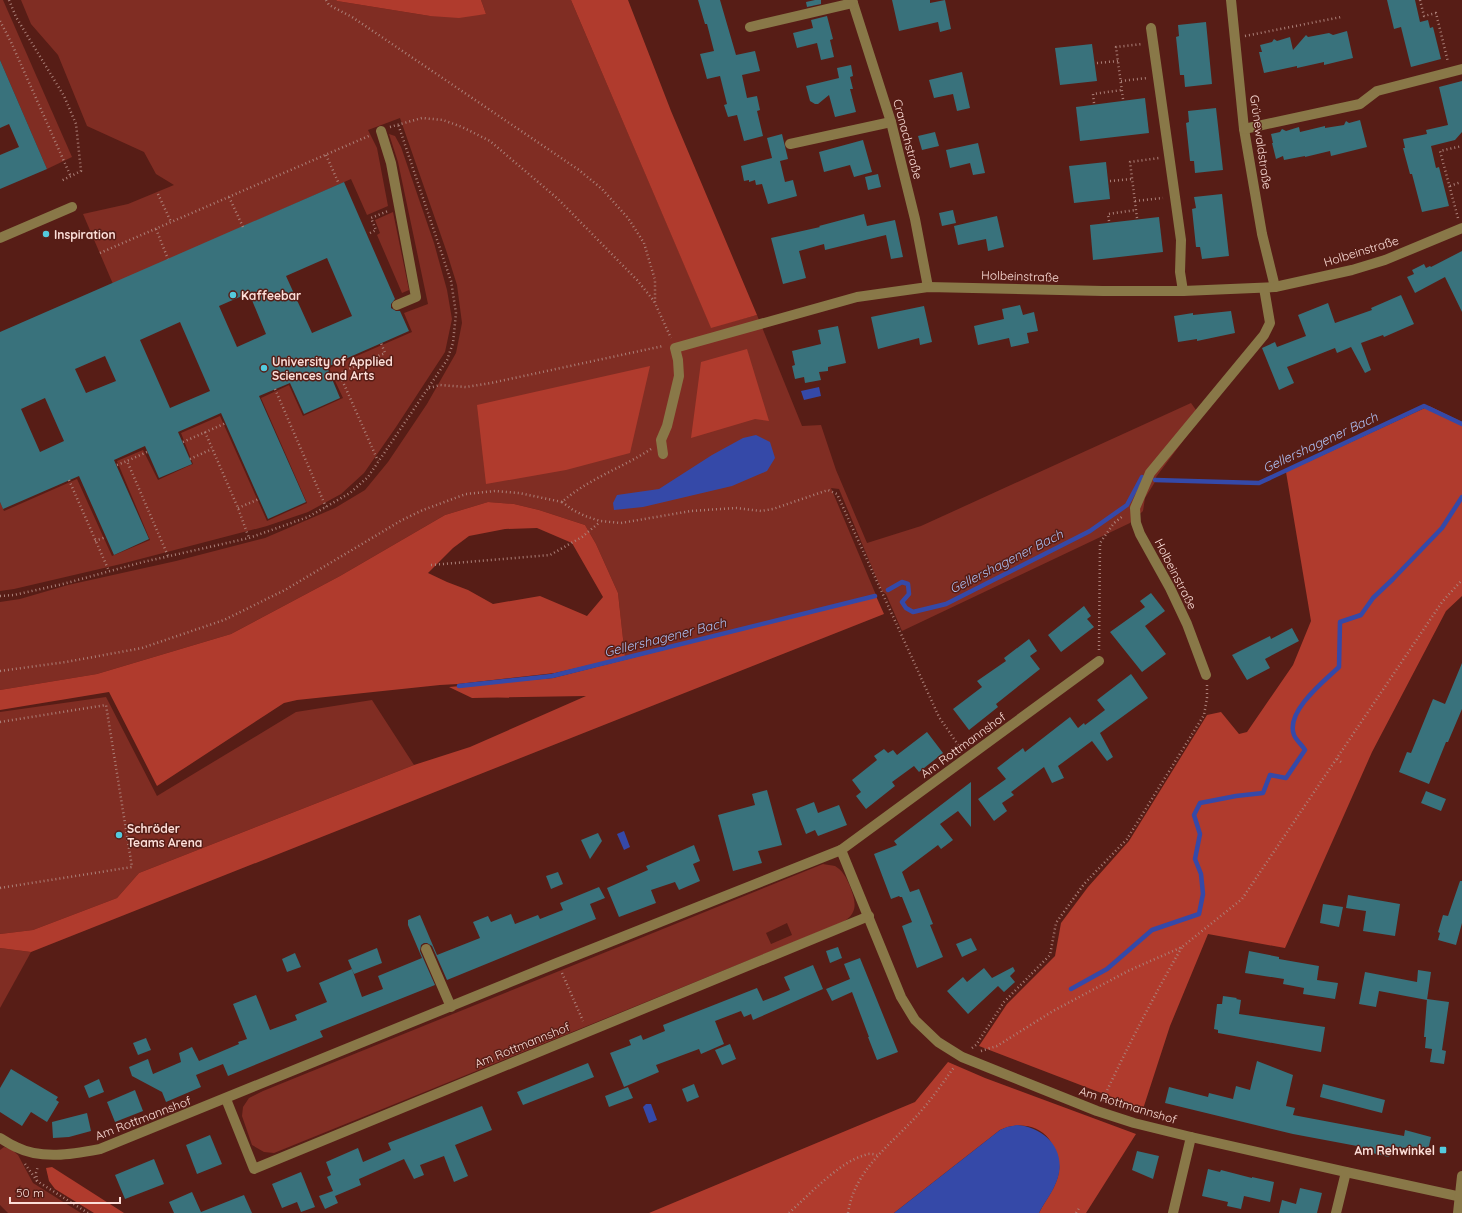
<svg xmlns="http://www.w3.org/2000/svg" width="1462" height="1213" font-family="Quicksand,sans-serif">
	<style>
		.green { fill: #802d23; fill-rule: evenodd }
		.forest { fill: #b03b2d; fill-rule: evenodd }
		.water { fill: #3549a8 }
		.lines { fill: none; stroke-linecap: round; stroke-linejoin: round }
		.stream { stroke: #3549a8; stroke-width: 4.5 }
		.building { fill: #39727c; fill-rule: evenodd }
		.path { stroke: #ab8079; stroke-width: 2.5; stroke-dasharray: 1 3; stroke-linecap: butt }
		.minor { stroke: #897848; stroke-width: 10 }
		.poi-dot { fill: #54cadd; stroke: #571d16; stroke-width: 1.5 }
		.labels { text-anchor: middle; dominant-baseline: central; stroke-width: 3; stroke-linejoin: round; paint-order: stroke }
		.street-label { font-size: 12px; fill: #fcded8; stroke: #571d16 }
		.poi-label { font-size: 12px; font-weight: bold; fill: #fcded8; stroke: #571d16; text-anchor: start }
		.water-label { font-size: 13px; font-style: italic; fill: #aebff1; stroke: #571d16 }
	</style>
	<rect width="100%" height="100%" fill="#571d16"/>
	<g class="green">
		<polygon points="0,0 3,0 72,157 47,169 0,60"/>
		<polygon points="21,0 336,0 337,1 430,16 486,14 481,0 571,0 711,327 757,315 802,426 821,425 836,470 867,543 921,526 1191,403 1201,417 1156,477 1155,482 1145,498 1143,511 1130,523 902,631 886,594 882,591 839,489 831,488 876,595 625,657 618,593 596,544 585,525 539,510 514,504 488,502 445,515 340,576 231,634 97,674 0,690 0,602 20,599 68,585 176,561 265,538 335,508 365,490 388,462 427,404 456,353 462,323 457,285 446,250 400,118 368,130 377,148 388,206 367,215 351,179 113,284 83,214 128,204 174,185 156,174 144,152 87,126 58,55 31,24"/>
		<polygon points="389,134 395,136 401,147 434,243 447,290 452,319 445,352 396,427 364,473 341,494 308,512 267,526 121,564 14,589 0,591 0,502 4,511 77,479 112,556 150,540 117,461 143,450 158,480 193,464 181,433 220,416 267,521 307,503 261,398 289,385 303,416 343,398 329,368 412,332 404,313 428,304 398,162"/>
		<polygon points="393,212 409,290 402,293 377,235 380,233 375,220"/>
		<polygon points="106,697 157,796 296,712 372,700 414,765 139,873 117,898 33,930 0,934 0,712"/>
		<path d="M823,864C826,865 832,865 835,866C842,870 846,877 849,884C855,899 860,912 843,922L274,1153L264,1152L252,1145L242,1116L243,1107L249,1098L263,1091ZM787,923L792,935L771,944L766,933Z"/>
		<polygon points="0,948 31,952 0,1008"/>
		<polygon points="4,1147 11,1149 18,1155 33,1183 81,1213 8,1213 0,1205 0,1150"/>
	</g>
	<g class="forest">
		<polygon points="336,0 481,0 486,14 459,18 430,16 337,1"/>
		<polygon points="571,0 628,0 671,111 757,315 711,328"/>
		<polygon points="747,349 769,421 755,419 691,438 701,362"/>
		<polygon points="650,366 630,453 566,470 486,484 477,405"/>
		<polygon points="1429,406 1462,422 1462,596 1446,611 1372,752 1285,948 1208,934 1170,1026 1143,1109 979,1046 1007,1004 1055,956 1061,923 1088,887 1129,841 1207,715 1221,712 1239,734 1247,732 1293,665 1311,621 1286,472"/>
		<path d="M488,502L514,504L539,510L585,525L596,544L618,593L625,657L555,673L458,684L440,685L297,700L284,703L157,786L109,692L0,710V690L97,674L231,634L340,576L445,515ZM537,528L572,543L603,597L587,616L540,596L493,604L468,590L447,582L428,573L453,548L469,536L505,529Z"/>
		<polygon points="876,596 884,614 31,952 0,948 0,934 33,930 117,898 139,873 414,765 470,747 586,696 472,698 449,687 553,678"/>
		<path d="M948,1062L985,1078L1136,1134L1086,1213H1039C1046,1199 1057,1187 1059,1171C1060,1163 1058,1157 1055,1150C1053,1146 1051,1142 1049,1139C1038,1124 1016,1122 1000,1130L894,1213H649L915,1102Z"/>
		<polygon points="52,1167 124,1213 94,1213 55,1189 49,1181 46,1168"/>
	</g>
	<g class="water">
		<polygon points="819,387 821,396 804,400 801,391"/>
		<polygon points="756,435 770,442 775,458 767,471 732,486 643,507 614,510 613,503 617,495 659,489 712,455 743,438"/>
		<polygon points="624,831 630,847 624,850 617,834"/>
		<polygon points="646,1104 651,1104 657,1120 649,1123 643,1107"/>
		<path d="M1017,1125C1044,1127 1066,1149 1058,1177C1054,1191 1045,1201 1039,1213H894L1000,1130L1007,1127Z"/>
	</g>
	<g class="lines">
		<g class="stream">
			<polyline points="1155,480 1259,483 1424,406 1462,424"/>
			<polyline points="888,590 902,582 908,584 909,594 902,602 906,608 913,612 946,604 1090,531 1127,505 1142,477"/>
			<polyline points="459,686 552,676 875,596"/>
			<path d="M1071,989L1107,969L1152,930L1199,914L1203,894L1201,874L1195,859L1200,834L1194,815L1200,803L1236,796L1263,793L1270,775L1286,778L1305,750C1302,745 1296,740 1294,735C1285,712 1324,681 1339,667L1340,622L1361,615L1373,598L1393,579L1442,528L1462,497"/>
		</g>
	</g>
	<g class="building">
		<polygon points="698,0 720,0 736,55 755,51 760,71 742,75 747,98 757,96 760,110 757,111 763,136 744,141 737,115 728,117 724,105 727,104 720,76 707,79 700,54 714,51 707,24 705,24"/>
		<polygon points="815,0 821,0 821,4 807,7 806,2"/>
		<polygon points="892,0 930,0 930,3 945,0 951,29 940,32 938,22 899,31"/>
		<polygon points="1387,0 1415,0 1420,22 1428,20 1430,28 1433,27 1441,59 1411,67 1401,27 1394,29"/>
		<polygon points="827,16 833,39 830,40 834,57 821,60 817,43 797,48 793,33 813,28 811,20"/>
		<polygon points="1206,22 1212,84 1185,87 1184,75 1180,75 1176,37 1179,36 1178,25"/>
		<polygon points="1347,31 1353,58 1324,65 1324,62 1297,68 1297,66 1264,73 1259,52 1262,52 1260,45 1272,42 1274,39 1277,41 1290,37 1293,50 1306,35 1308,37 1329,33 1333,35"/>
		<polygon points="1092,44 1097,81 1060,85 1055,48"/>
		<polygon points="0,60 47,169 0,189 0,155 19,147 9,124 0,128"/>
		<polygon points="851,65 853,76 850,77 853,89 850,89 856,112 835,117 829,95 818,104 815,104 810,101 806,86 839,78 837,68"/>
		<polygon points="962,72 970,108 957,111 953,94 934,98 929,80"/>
		<polygon points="1462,81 1462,132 1455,140 1431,146 1436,168 1439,167 1449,206 1422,212 1412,174 1410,174 1403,148 1405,148 1403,139 1427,134 1426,130 1448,125 1439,87"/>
		<polygon points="1145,98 1149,133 1080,141 1076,107"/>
		<polygon points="1216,108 1223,170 1195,173 1194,161 1190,161 1186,123 1189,122 1188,111"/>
		<polygon points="1360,120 1367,147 1331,156 1330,151 1305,157 1305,156 1284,160 1283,156 1276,159 1272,143 1273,143 1271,134 1280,132 1282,129 1286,131 1299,127 1300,132 1325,126 1325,128 1344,125 1346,121 1349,123"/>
		<polygon points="935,132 939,146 922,150 918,136"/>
		<polygon points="782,134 788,159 780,161 785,182 793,180 797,196 768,204 762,184 756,185 755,180 749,182 749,180 744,181 741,166 772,158 767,138"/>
		<polygon points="863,140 872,172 854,177 850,165 824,172 819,152"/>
		<polygon points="978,143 985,173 973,175 970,163 950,168 946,150"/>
		<polygon points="1106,162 1110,199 1074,203 1069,166"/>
		<polygon points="878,174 881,187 868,190 865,177"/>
		<path d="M344,182L395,299L391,304V308L396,311H400L409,331L327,367L340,398L304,414L290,383L259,396L306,502L268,519L221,413L178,432L192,464L159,478L145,446L114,460L149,539L114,555L79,476L3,509L0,502V332ZM327,258L352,316L312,333L286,276ZM249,293L266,334L237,347L219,306ZM180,322L210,391L170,408L140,340ZM105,356L116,381L86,393L75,369ZM45,398L64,441L40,452L21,409Z"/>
		<polygon points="1222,194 1229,256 1202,259 1200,247 1196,247 1192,209 1196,208 1194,197"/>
		<polygon points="953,210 956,223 942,226 939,213"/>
		<polygon points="864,214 867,226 895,220 903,257 891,259 886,235 825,250 824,244 799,251 806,278 783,284 771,238 820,227 819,226"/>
		<polygon points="997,216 1004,247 988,251 986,239 958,245 954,226"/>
		<polygon points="1159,217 1163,252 1093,260 1090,225"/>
		<polygon points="1462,251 1462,312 1445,277 1415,293 1407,277 1414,274 1412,270 1424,264 1426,268 1430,266 1431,267"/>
		<polygon points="1401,295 1414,324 1384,337 1383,335 1361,343 1371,370 1365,373 1351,347 1337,353 1335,348 1287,367 1294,383 1279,390 1262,348 1275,342 1277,347 1306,336 1298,315 1328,303 1335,323 1372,310 1371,308"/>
		<polygon points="1020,305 1023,315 1034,312 1038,331 1027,333 1029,343 1011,347 1009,338 978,345 974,326 1004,319 1002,309"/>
		<polygon points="924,306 932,342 920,345 919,338 878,349 871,317"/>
		<polygon points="1231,311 1235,333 1197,341 1197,339 1178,342 1174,316 1193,313 1193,315"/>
		<polygon points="838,326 846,363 828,367 828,371 819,372 821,380 805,383 804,377 795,379 792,366 795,365 792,351 821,344 818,330"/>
		<polygon points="1151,593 1165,611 1145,626 1166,654 1142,672 1110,632 1145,607 1140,601"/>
		<polygon points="1084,606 1091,616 1087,619 1094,627 1061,652 1048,635"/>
		<polygon points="1292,628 1299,641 1265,659 1270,668 1247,680 1232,655 1270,636 1271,639"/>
		<polygon points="1029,639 1037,651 1030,656 1040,669 996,704 998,707 969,730 953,709 982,687 977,681 1006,661 1004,658"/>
		<polygon points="1462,663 1462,709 1448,742 1446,742 1429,784 1399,772 1407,752 1411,753 1433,699 1445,704"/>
		<polygon points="1131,674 1148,698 1100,733 1113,757 1107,761 1092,741 1058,766 1064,778 1052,783 1044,767 1011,792 1014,795 1002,803 1007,811 994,821 978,799 1006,779 997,768 1023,748 1025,752 1070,717 1078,728 1084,723 1085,725 1105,710 1097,700"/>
		<polygon points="927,732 943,753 919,772 914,766 892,782 895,786 866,809 856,796 861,792 852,780 877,760 874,756 884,749 888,753 893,750 897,755"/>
		<polygon points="971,782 971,827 958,811 940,824 953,840 941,849 938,845 902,872 910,892 919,889 933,924 930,925 943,957 917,968 902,926 912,922 902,897 900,897 899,896 891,899 874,854 897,845 894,841"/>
		<polygon points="767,790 782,845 758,851 762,863 733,871 718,815 755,805 752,794"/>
		<polygon points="1426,791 1446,799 1441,811 1421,803"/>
		<polygon points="814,802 818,813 839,805 847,825 818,836 815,830 806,834 796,809"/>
		<polygon points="598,833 602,841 590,859 581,840"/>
		<polygon points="694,845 700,861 693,864 700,881 679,890 675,882 651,890 656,903 619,917 607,888 648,870 646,866"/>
		<polygon points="558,872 563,884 551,889 546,876"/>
		<polygon points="1460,881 1462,881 1462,923 1456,945 1438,940 1440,933 1438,932 1443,915 1448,916"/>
		<polygon points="599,887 605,898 590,904 596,919 447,980 432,946 427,943 424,943 421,945 420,951 435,985 320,1031 323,1037 228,1076 223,1064 196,1075 201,1087 166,1102 162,1092 132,1076 129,1067 148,1059 153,1074 181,1062 179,1053 192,1047 199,1061 239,1044 238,1042 247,1039 233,1004 256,995 270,1030 297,1020 295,1015 327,1002 319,983 352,969 362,997 383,989 378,976 422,958 408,925 408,920 420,915 437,955 480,938 473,922 488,916 491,922 511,914 515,924 538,915 540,919 563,910 560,903"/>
		<polygon points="1348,895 1400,904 1395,936 1363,931 1366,911 1346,908"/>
		<polygon points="1323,904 1343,907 1339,927 1320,923"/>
		<polygon points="971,938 977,950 962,957 956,944"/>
		<polygon points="838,947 842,958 830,963 826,951"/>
		<polygon points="377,948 382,963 354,974 348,960"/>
		<polygon points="1249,951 1279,957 1279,959 1319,966 1317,980 1338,983 1335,999 1303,994 1304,988 1283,984 1284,979 1245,973"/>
		<polygon points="295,953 301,967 287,972 282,959"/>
		<polygon points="860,958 898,1052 877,1060 868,1037 869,1037 852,992 832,1001 826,989 850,979 844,964"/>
		<polygon points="813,965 823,989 753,1020 751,1014 744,1017 741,1011 715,1021 724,1044 701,1054 699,1049 656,1065 659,1072 624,1087 610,1053 631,1045 629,1040 641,1035 643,1040 665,1031 663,1025 757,988 763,1001 776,996 790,990 784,977"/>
		<polygon points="1013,967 1015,971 1010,976 1015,982 1004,992 998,986 968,1014 947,991 963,977 967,982 984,968 992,978"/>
		<polygon points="1418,970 1431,972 1427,1000 1379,991 1376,1007 1359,1004 1365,972 1417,982"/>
		<polygon points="1223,996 1237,998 1236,999 1241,1000 1239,1014 1325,1027 1321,1052 1218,1033 1218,1030 1214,1029 1217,1004 1222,1004"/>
		<polygon points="1427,999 1449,1002 1442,1050 1446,1051 1444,1064 1430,1062 1432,1049 1425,1048 1426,1037 1424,1037"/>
		<polygon points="146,1038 151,1050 138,1055 133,1043"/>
		<polygon points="730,1044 736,1059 722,1065 715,1050"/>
		<polygon points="1257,1061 1293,1075 1286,1106 1295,1108 1293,1115 1404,1136 1405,1130 1431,1137 1427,1155 1391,1146 1389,1157 1356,1149 1357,1146 1293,1134 1165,1103 1169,1087 1208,1097 1209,1093 1233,1099 1236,1086 1250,1090"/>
		<polygon points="588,1063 594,1077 523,1105 517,1092"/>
		<polygon points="11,1069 58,1097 56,1100 59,1102 47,1122 31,1112 22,1126 0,1112 0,1088"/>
		<polygon points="99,1079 104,1092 89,1098 84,1086"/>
		<polygon points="694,1084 699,1097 687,1102 682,1089"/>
		<polygon points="1323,1084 1385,1100 1382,1113 1320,1097"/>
		<polygon points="628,1087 633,1098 609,1107 605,1096"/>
		<polygon points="135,1090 143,1111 115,1122 107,1102"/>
		<polygon points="482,1106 492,1130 455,1145 468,1176 454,1182 444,1156 420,1165 424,1175 414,1179 404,1159 359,1179 361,1185 335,1196 338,1203 325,1209 319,1196 333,1191 327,1177 331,1175 326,1162 358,1148 363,1162 391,1150 388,1143"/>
		<polygon points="87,1113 91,1131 69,1137 53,1138 52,1122"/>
		<polygon points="210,1135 222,1164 197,1174 186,1145"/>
		<polygon points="1137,1151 1159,1156 1153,1179 1132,1170"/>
		<polygon points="154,1159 164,1184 125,1199 115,1175"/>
		<polygon points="1208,1169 1220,1172 1221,1170 1252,1178 1252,1177 1274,1182 1270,1202 1244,1196 1241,1209 1227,1206 1228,1202 1202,1196"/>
		<polygon points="301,1172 315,1207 301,1212 297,1202 282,1208 272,1184"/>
		<polygon points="1300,1188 1322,1193 1317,1213 1279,1213 1282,1200 1296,1204"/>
		<polygon points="192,1192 201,1212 244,1195 252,1213 174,1213 169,1202"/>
	</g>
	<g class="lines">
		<g class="path">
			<polyline points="9,0 16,17 64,96 76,124 81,171 61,181"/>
			<polyline points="326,0 329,5 352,17 579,170 602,189 628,218 644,243 655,280 655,302"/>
			<polyline points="1420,0 1424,16 1436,13 1448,62"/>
			<polyline points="0,21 11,42 71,177"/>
			<polyline points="1245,36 1341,17"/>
			<polyline points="1097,63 1118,61"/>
			<polyline points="1121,81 1147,78"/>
			<polyline points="1123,99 1116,47 1142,44"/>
			<polyline points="1094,103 1093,94 1122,90"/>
			<polyline points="390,127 422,118 443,120 462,127 490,141 558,199 637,280 654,301 671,338"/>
			<polyline points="326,155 339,184"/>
			<polyline points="1110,181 1132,179"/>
			<polyline points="1450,186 1461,182"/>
			<polyline points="158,194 171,222"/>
			<polyline points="229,197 243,227"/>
			<polyline points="1135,201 1163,198"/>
			<polyline points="1137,218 1130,162 1159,158"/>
			<polyline points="1458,218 1440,151 1462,146"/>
			<polyline points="1109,221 1108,214 1136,210"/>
			<polyline points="156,229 168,259"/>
			<polyline points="370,233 376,230 371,218 388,211"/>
			<polyline points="100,253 371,135"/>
			<polyline points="339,373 378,461"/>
			<polyline points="331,377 385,353 381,343"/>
			<polyline points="429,388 440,385 466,387 491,383 663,346"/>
			<polyline points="275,389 326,507"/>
			<polyline points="205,432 238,508 249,538"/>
			<polyline points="183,442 226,423"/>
			<polyline points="147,452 127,461 168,556"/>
			<polyline points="190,459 212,449"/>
			<polyline points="117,465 127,461"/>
			<polyline points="69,480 109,571"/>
			<polyline points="562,502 573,510 585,516 600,521 621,523 691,511 736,508 761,511 773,509 828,490 837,494 939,717 961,749"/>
			<polyline points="238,508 259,499"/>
			<polyline points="95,541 106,537"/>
			<polyline points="431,565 550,555 582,537 600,522"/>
			<polyline points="0,596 14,595 63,584 143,562 249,538 308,517 350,493 368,477 447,360 453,343 456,313 451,281 398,124"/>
			<polyline points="1099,650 1100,543 1114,523 1123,516"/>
			<path d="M0,671L66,662L142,648L224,620L285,590L402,520L423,510L466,494L495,491L519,493L562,502C588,479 622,468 651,449"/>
			<polyline points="0,722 106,705 132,867 0,888"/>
			<polyline points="1337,759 1341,762"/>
			<polyline points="562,973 583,1021"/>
			<polyline points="972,1048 976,1045 1004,1002 1050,955 1056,923 1084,884 1127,839 1204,715 1207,698 1207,685"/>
			<polyline points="981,1051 997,1046 1053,1011 1128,971 1182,947 1242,899 1442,602 1462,580"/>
			<path d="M1102,1101C1127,1048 1153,997 1182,947"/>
			<polyline points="25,1164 37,1181 88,1213"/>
			<polyline points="37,1181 36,1173 38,1166"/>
			<path d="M789,1213C809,1195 839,1162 865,1155C869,1153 873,1154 877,1155"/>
			<path d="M848,1213C855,1167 894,1143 922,1110C934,1096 944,1081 955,1066"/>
			<polyline points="1076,1213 1080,1207"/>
		</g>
		<g class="minor">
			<polyline points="852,0 891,122 915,219 928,287"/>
			<polyline points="1231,0 1244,129 1262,234 1275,287"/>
			<polyline points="750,27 853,3"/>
			<polyline points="1151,28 1175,197 1181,240 1180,272 1183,291"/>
			<polyline points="1244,129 1360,104 1377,91 1462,69"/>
			<polyline points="381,131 391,163 416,297 397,305"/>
			<polyline points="790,144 891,122"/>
			<polyline points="0,238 72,207"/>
			<polyline points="663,454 661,440 667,426 679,376 678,360 675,348 857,297 928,287 1103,291 1183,291 1275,287 1352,270 1385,260 1462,228"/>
			<polyline points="1206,675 1187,624 1170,588 1140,534 1136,523 1135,508 1150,473 1264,335 1270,323 1264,288"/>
			<polyline points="841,850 901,997 915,1020 938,1042 962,1057 1097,1111 1134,1123 1191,1137 1346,1172 1462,1197"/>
			<polyline points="426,949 451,1007"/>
			<polyline points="226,1099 254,1169 869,916"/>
			<path d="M0,1138C5,1141 11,1145 16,1147C42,1160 73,1154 100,1149L557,963L841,850L1099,661"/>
			<polyline points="1173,1213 1191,1137"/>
			<polyline points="1336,1213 1346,1172"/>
			<polyline points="1458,1213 1462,1176"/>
		</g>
	</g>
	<g class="poi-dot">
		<circle cx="46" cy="234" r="4"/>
		<circle cx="233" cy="295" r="4"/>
		<circle cx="264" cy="368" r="4"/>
		<circle cx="119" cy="835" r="4"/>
		<rect x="1439" y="1146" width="8" height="8" rx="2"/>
	</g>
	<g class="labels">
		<g class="street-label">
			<text transform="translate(908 139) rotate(75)">Cranachstraße</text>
			<text transform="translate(1261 142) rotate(82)">Grünewaldstraße</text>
			<text transform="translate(1361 251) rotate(-17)">Holbeinstraße</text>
			<text transform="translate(1020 276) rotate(2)">Holbeinstraße</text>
			<text transform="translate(1176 574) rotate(63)">Holbeinstraße</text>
			<text transform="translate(963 745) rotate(-36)">Am Rottmannshof</text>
			<text transform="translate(522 1045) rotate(-22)">Am Rottmannshof</text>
			<text transform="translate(1128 1105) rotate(17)">Am Rottmannshof</text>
			<text transform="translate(143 1118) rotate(-21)">Am Rottmannshof</text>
		</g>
		<g class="poi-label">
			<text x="54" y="234">Inspiration</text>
			<text x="241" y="295">Kaffeebar</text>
			<text x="272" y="361">University of Applied<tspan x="272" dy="14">Sciences and Arts</tspan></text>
			<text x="127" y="828">Schröder<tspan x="127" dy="14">Teams Arena</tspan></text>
			<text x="1435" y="1150" text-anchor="end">Am Rehwinkel</text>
		</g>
		<g class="water-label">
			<text transform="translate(1320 442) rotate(-25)">Gellershagener Bach</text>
			<text transform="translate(1006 561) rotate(-27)">Gellershagener Bach</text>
			<text transform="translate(665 637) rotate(-14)">Gellershagener Bach</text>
		</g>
	</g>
	<path d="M10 1197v6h110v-6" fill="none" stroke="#fcded8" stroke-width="2"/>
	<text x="16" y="1197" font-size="12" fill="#fcded8" stroke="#571d16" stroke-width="3" paint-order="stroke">50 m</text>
</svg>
